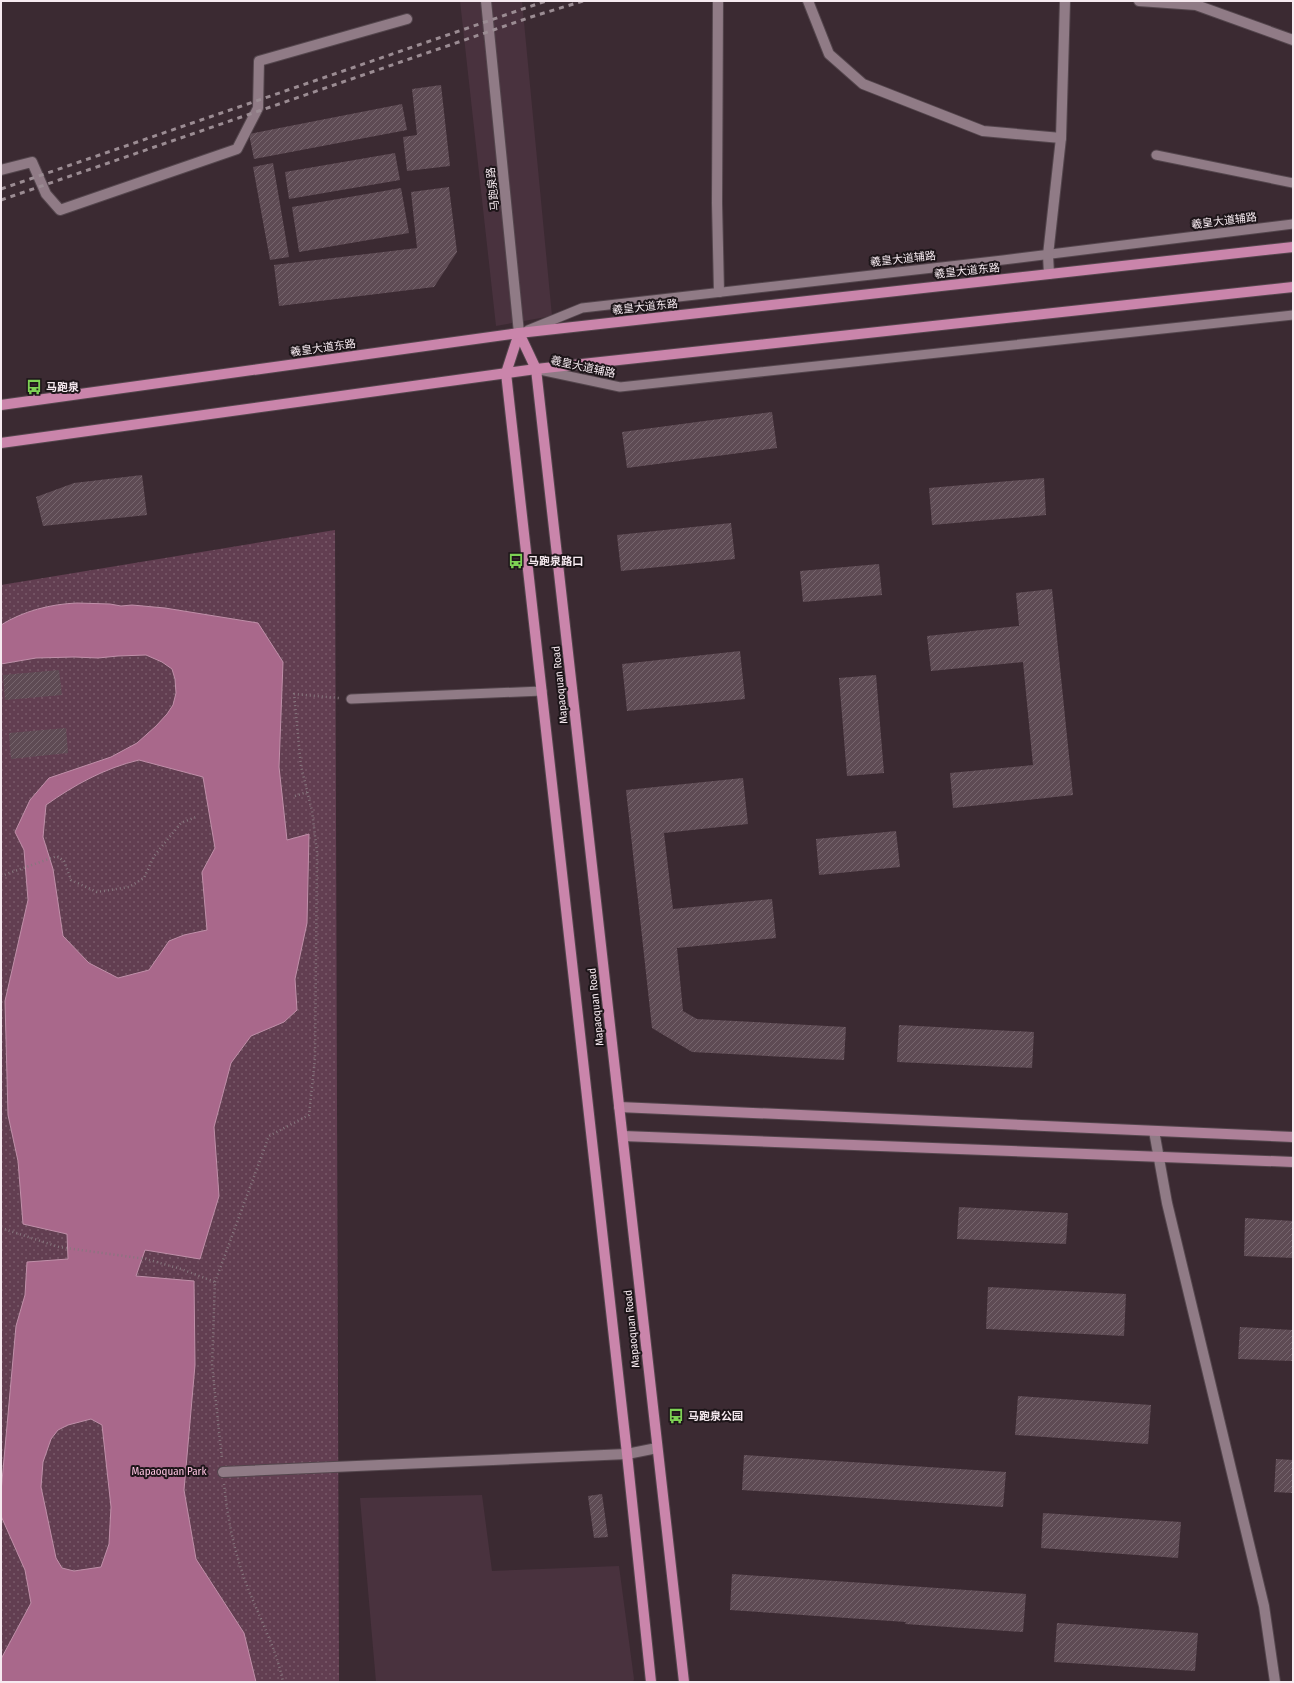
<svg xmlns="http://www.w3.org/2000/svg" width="1294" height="1683" font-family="'Fira Sans Condensed','Noto Sans SC',sans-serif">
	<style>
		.built { fill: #49323e }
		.grass { fill: url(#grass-dots) }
		.water { fill: #a9688b; stroke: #c08fa9; fill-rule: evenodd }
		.building { fill: url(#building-hatch) }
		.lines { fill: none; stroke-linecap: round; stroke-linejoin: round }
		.lane-casing { stroke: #54464d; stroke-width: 11 }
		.street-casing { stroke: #54464d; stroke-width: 12 }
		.secondary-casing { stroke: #54464d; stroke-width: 12 }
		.primary-casing { stroke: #54464d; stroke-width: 12 }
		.path { stroke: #86777e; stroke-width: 2.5; stroke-dasharray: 1 3; stroke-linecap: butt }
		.lane { stroke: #907b86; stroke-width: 9 }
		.street { stroke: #907b86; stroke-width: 10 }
		.secondary { stroke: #ad8098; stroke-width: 10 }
		.primary { stroke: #ca85ab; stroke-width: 10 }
		.rail { stroke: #9b8c93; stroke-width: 3; stroke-dasharray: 5 5; stroke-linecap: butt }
		.labels { text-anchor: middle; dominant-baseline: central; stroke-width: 4; stroke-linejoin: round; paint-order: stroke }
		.street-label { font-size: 11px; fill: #f6eaf0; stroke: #1d1519 }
		.poi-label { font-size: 11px; font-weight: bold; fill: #f6eaf0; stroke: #1d1519; text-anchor: start }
		.park-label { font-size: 11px; fill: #fac1de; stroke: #1d1519 }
	</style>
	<defs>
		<pattern id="grass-dots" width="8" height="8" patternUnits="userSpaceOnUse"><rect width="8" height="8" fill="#623e51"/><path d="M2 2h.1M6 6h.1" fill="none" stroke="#795a6a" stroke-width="1.8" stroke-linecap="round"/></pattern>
		<pattern id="building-hatch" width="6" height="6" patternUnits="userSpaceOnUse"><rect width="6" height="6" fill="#5e4b54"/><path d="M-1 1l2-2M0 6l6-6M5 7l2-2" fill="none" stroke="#76656d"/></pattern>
	</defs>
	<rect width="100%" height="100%" fill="#3b2a32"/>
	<g class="built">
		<polygon points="460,1 522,1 552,316 496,326"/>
		<polygon points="482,1495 492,1571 619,1566 634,1679 633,1682 376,1682 360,1498"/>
	</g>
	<polygon class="grass" points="335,530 339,1682 1,1682 1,585"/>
	<path class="water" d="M77,603L110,604L121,606L132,605L165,608L258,623L283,662L279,767L287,840L309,834L307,923L295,979L297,1010L284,1022L251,1036L231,1063L214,1127L219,1196L200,1259L145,1250L136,1276L194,1281L195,1365L184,1490L196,1559L244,1633L256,1682H1V1659L31,1603L25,1570L1,1516V1492L16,1326L25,1295L27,1262L68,1259L67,1234L23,1224L18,1161L8,1115L5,1001L28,900L24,850L15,832L30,800L49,778L111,757L137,743L156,726L167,714L173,705L176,693L175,679L172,669L162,662L146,655L118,656L98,658L74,657L36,658L1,664V625C23,611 51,604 77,603ZM139,760L203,777L215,848L202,872L207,930L184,935L169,941L149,970L118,978L89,963L63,936L53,869L43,837L46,805C74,785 105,768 139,760ZM91,1419L102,1425L111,1507L109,1544L101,1567L74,1571L62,1568L56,1558L41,1487L43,1462L51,1439L58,1430L68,1425Z"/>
	<g class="building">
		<polygon points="441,85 450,166 407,171 403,137 417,135 412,89"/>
		<polygon points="402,104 407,130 254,159 249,134"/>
		<polygon points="395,153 400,180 289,199 285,172"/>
		<polygon points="273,163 289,257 270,260 253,167"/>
		<polygon points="449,187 457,252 434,287 279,306 274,265 417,248 411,192"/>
		<polygon points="401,188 409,233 299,252 292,207"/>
		<polygon points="772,412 777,448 627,468 622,432"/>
		<polygon points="142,475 147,515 43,526 36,497 74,483"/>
		<polygon points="1044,478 1046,515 932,525 929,488"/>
		<polygon points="731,523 735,559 621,571 617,535"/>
		<polygon points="879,564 882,595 803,602 800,571"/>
		<polygon points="1052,589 1073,795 953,808 950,773 1033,765 1023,662 931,671 927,636 1019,626 1016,593"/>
		<polygon points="740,651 745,699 627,711 622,664"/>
		<polygon points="59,670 62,695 5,700 3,675"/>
		<polygon points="876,675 884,773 847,776 839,678"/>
		<polygon points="66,728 68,753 11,759 9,733"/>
		<polygon points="743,778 748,824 664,833 673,909 772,899 776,938 677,948 683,1011 697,1019 846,1027 844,1060 692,1052 652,1028 626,790"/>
		<polygon points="896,831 900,867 819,875 816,839"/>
		<polygon points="899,1025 1034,1032 1032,1068 897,1062"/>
		<polygon points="959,1207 1068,1213 1066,1244 957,1239"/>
		<polygon points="1245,1218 1293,1221 1293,1258 1244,1256"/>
		<polygon points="988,1287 1126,1294 1124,1336 986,1329"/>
		<polygon points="1240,1327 1293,1330 1293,1361 1238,1359"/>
		<polygon points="1018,1396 1151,1405 1148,1444 1015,1435"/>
		<polygon points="744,1455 1006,1472 1003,1507 742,1490"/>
		<polygon points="1276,1459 1293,1460 1293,1493 1274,1492"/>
		<polygon points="602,1494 608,1537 594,1538 588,1496"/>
		<polygon points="1043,1513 1181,1522 1178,1558 1041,1548"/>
		<polygon points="732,1574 1026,1594 1023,1632 905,1624 906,1622 730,1610"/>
		<polygon points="1057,1623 1198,1633 1195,1671 1054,1662"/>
	</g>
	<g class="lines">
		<defs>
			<g id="lane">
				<polyline points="1156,155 1293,183"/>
				<polyline points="528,330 582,308 1003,260 1293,224"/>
				<polyline points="540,370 620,387 1293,315"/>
				<polyline points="351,699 542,691"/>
			</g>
			<g id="street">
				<polyline points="486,1 519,333"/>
				<polyline points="718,1 717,203 719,292"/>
				<polyline points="808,1 829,54 863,84 983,131 1061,138"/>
				<polyline points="1139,1 1196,5 1293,40"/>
				<polyline points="1,170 32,162 46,194 60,210 237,149 258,108 259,61 407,19"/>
				<polyline points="1049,274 1048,255 1061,138 1065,1"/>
				<polyline points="1154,1131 1167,1203 1264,1606 1275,1682"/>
				<polyline points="223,1472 627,1454 657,1448"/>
			</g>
			<g id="secondary">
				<polyline points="619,1107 1293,1137"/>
				<polyline points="623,1136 1293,1162"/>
			</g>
			<g id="primary">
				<polyline points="519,333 536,369 684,1682"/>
				<polyline points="519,333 506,373 627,1454 651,1682"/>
				<polyline points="1,405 519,333 1293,247"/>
				<polyline points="1,443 536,369 1293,287"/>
			</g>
		</defs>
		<use href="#lane" class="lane-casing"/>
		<use href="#street" class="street-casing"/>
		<use href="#secondary" class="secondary-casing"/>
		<use href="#primary" class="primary-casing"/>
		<g class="path">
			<polyline points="295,796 307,792"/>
			<polyline points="1,876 57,856 64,861 71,880 97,892 129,887 144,878 154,856 181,823 196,817"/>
			<polyline points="1,1228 59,1247 146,1259 181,1269 215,1282 212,1365 222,1459"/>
			<polyline points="215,1282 269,1136 309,1115 315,1059 317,852 312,811 301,766 294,694 339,698"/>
			<path d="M224,1484C227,1510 231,1537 239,1562C250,1602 275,1641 283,1682"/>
		</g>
		<use href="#lane" class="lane"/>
		<use href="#street" class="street"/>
		<use href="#secondary" class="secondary"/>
		<use href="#primary" class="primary"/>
		<g class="rail">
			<polyline points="1,189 546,1"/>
			<polyline points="1,200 531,17 583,1"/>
		</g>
	</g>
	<defs>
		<symbol id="bus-bare" viewBox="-9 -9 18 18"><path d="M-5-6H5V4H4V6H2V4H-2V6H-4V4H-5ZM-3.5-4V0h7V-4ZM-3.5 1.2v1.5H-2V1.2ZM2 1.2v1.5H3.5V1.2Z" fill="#7dd154" stroke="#1d1519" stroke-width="2.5" paint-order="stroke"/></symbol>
	</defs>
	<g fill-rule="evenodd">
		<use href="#bus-bare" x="23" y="376" width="22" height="22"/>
		<use href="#bus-bare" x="505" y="550" width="22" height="22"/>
		<use href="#bus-bare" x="665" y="1405" width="22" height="22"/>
	</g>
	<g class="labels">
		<g class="street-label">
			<text transform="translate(493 189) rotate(-96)">马跑泉路</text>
			<text transform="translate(1224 221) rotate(-7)">羲皇大道辅路</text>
			<text transform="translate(903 259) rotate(-6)">羲皇大道辅路</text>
			<text transform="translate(967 271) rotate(-6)">羲皇大道东路</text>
			<text transform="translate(645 307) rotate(-6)">羲皇大道东路</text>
			<text transform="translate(323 348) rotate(-8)">羲皇大道东路</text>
			<text transform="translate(583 367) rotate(12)">羲皇大道辅路</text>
			<text transform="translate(560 685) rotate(-96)">Mapaoquan Road</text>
			<text transform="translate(596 1007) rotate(-96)">Mapaoquan Road</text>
			<text transform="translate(632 1329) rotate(-96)">Mapaoquan Road</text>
		</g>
		<g class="poi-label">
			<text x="46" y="387">马跑泉</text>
			<text x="528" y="561">马跑泉路口</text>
			<text x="688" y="1416">马跑泉公园</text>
		</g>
		<g class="park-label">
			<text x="169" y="1471">Mapaoquan Park</text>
		</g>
	</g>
	<rect width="1294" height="1683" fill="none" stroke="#f6eaf0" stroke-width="4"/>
</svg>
